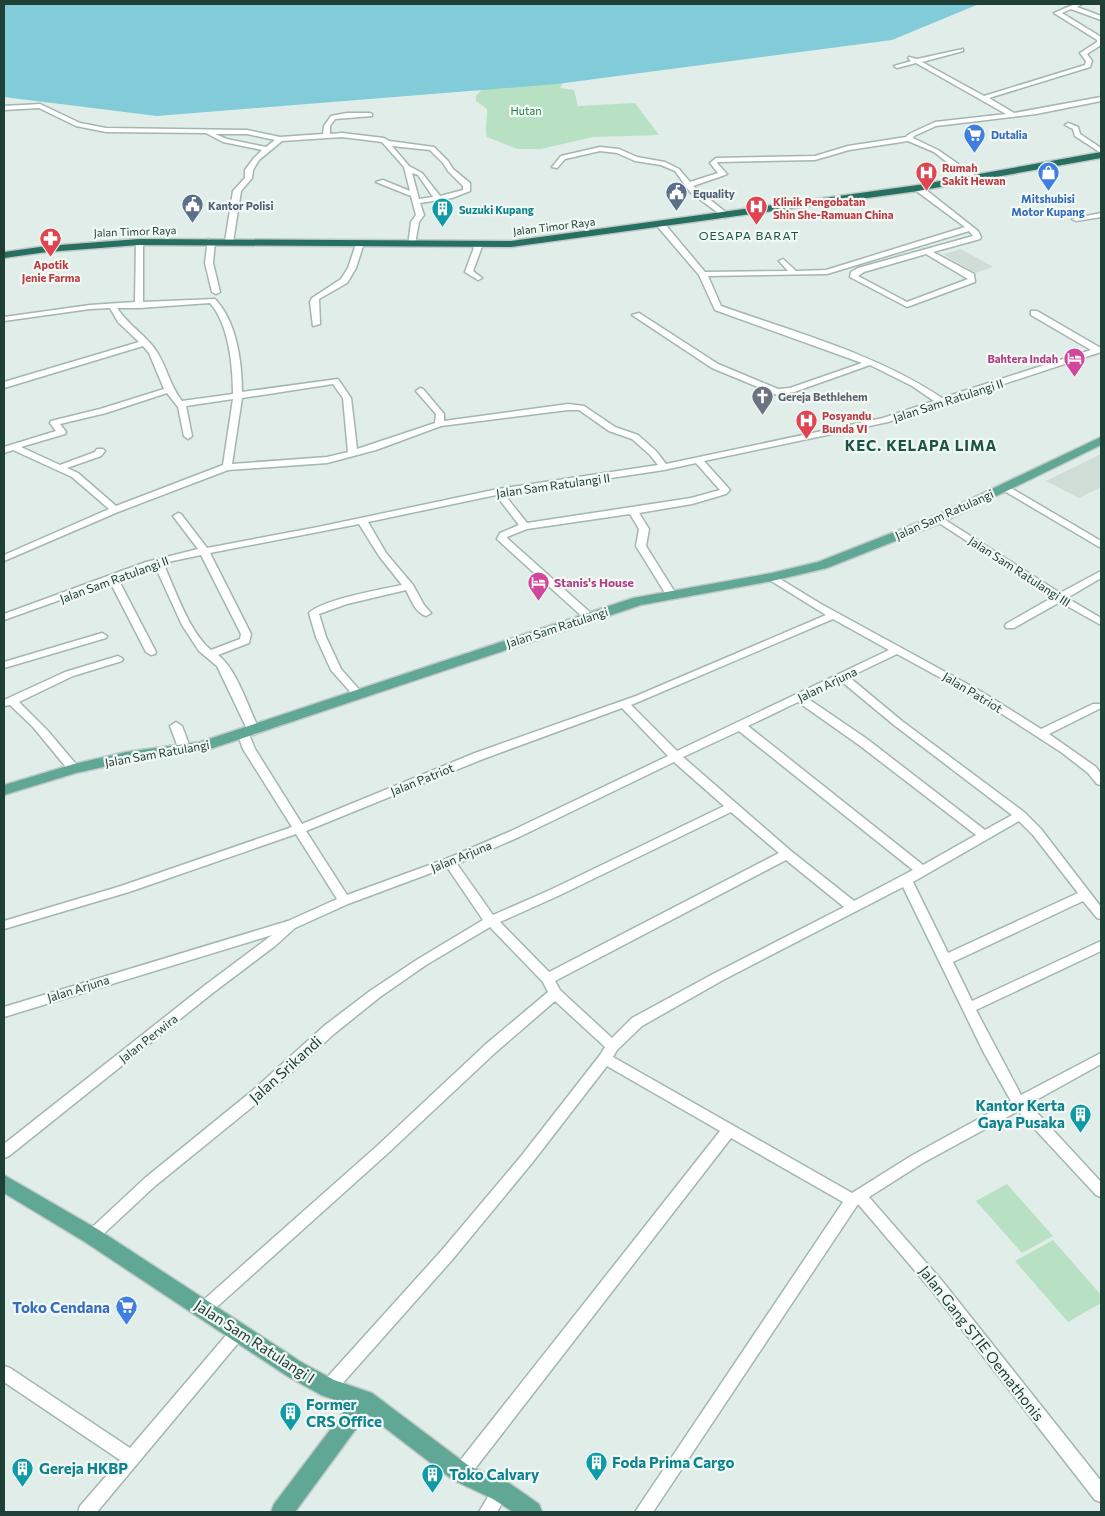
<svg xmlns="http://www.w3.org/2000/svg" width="1105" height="1516" font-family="Commissioner,sans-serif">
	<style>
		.built { fill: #cfddd6 }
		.green { fill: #b7e1c2 }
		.water { fill: #82ccd9 }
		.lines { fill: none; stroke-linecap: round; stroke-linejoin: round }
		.minor-casing { stroke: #a3b6af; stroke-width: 3 }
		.major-casing { stroke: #c0cac7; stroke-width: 3 }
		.highway-casing { stroke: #c0cac7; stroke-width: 3 }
		.minor { fill: #fff; fill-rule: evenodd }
		.major { fill: #60a895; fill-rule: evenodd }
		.highway { fill: #276f60; fill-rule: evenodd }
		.labels { text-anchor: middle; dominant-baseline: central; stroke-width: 4.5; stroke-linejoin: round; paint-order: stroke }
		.far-park-label { font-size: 11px; fill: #257b46; stroke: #f2f9f5 }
		.far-shop-label { font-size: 11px; font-weight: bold; fill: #366cbe; stroke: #f2f9f5; text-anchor: start }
		.far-health-label { font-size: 11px; font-weight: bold; fill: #be3a42; stroke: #f2f9f5; text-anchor: start }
		.far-service-label { font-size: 11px; font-weight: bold; fill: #4e5e75; stroke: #f2f9f5; text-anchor: start }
		.far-culture-label { font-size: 11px; font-weight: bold; fill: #0d838f; stroke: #f2f9f5; text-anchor: start }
		.far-street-label { font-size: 11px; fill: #1f4037; stroke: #f2f9f5 }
		.far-hotel-label { font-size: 11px; font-weight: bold; fill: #b23c85; stroke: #f2f9f5; text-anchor: end }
		.far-worship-label { font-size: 11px; font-weight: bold; fill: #5b616d; stroke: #f2f9f5; text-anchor: start }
		.far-quarter-label { font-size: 12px; letter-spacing: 1px; fill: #195445; stroke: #f2f9f5 }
		.street-label { font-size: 12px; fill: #1f4037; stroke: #f2f9f5 }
		.hotel-label { font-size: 12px; font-weight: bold; fill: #b23c85; stroke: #f2f9f5; text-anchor: start }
		.far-district-label { font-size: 15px; font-weight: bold; letter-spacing: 1px; fill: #195445; stroke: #f2f9f5 }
		.near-street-label { font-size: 15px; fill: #1f4037; stroke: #f2f9f5 }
		.near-culture-label { font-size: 15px; font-weight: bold; fill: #0d838f; stroke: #f2f9f5; text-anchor: start }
		.near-shop-label { font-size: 15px; font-weight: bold; fill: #366cbe; stroke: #f2f9f5; text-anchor: end }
	</style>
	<rect width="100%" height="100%" fill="#e1ede8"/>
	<g class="built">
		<polygon points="961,249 993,267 975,273 943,254"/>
		<polygon points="1101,454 1101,487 1079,498 1046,481"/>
	</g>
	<g class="green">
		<path d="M566,77L560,88L574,90L578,106L635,103L659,135L593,137L541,149H518L487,137C484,127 488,120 487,109L476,101V96L487,84Z"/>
		<polygon points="1007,1184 1053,1236 1022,1253 976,1201"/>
		<polygon points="1053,1240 1101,1295 1101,1303 1068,1322 1015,1261"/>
	</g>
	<polygon class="water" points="4,4 979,4 892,40 557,84 157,116 4,97"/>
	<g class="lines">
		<defs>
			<g id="minor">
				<polygon points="1075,4 1082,4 1077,7 1101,16 1101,20 1071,9 1062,13 1101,37 1101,45 1087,54 1092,61 1090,67 989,98 1014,113 1101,97 1101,101 1036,114 936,126 914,136 913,138 938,150 977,177 977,181 971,181 934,152 908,141 849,150 815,160 718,162 717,163 727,174 725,175 693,186 728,214 729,216 725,218 690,192 675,171 661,165 635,161 617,153 600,151 565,159 557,168 552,167 561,156 600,147 619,149 637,157 665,162 679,169 690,182 718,173 710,163 716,158 815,156 848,146 906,137 909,134 935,122 1006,114 916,63 897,68 894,66 911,61 908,58 909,57 917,59 963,49 963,51 922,62 984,96 1085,65 1086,61 1080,53 1097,42 1097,40 1054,13"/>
				<path d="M40,104L80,123L106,128L247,130L280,137L323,134L324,126L331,116L347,113H370L372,114V116L335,119L330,126V134L342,133L384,138L389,141L434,147L448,161L453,169L470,183V191L452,198L420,203L424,215L419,222L415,244L408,246L411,222L416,215L411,196L376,182L383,180L410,191L404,167L382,142L342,137L282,141L259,160L253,170L252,178L241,191L233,242L229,244L225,242L233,191L245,178V170L254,158L262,150L223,142L206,133L106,132L76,126L39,108L4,110V106ZM215,134H247L275,140L266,147L227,139ZM392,146L430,150L443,163L448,171L463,186V190L440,196L422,173L409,166ZM412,173L418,175L433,197L419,199Z"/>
				<polygon points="1068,123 1078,127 1080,134 1101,148 1101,153 1075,136 1073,129 1065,125"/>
				<path d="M915,186H921L978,231L981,237L980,239L933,252L974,274L975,282L907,307L850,277L851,272L858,268L973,236L969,231L827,274L708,276L721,306C797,333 876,354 942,398L1091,350L1031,315V311H1037L1099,347H1101V352L888,422L704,461L730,490L726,494L692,504L639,513L649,529L646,546L676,594L675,596H667L636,546L639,529L630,514L527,529L507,537V538L593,615L594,617L589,620L585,619L499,541L497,539L500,533L519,525L496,495L368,522L386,553L413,585L424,605L431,613L426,616C415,612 411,600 406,590L347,604L319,614L326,637L341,669L363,694L358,697L354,696L331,670L316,637L309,613C321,600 382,589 402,585L379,556L359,524L210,553L251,634L249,643L218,655C238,671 248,708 260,731L254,735L248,731L217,666L199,651L182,625L155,566L118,579L156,652L155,654L151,655L146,652L110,582L4,620V614L146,562L198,549L173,516L178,513L181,514L207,548L318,527L498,489L658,465L650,455L632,439L609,431L579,410H568L441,426L376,450L327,463L228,470L118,512L4,561V555L109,509L72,477L13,450L4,453V447L56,431L50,423L51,421L100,409L164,389L149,353L143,346L4,388V382L139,342L118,322L110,308L90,309L4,321V317L90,305L135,302L136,240L143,242V302L215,299C237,322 242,363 242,392L338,379L351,398L357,449L435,423L436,414L416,391L420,388L423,389L444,414V421L568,404L584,406L615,427L638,435L656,451L666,464L883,418L934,401L912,386L870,365L794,392L777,395L712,368L632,315L639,313L718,364L778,389L790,388L862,363L715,310L699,275L658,227V223H664L705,272L788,271L779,261L783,259L796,271L826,270L965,227L915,190ZM926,254L968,279L907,302L858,276L864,272ZM210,303C229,324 233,367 233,394L182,401C170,386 167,368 157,352C147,336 128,325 117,308H139ZM333,384L343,398L348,452L327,457L232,464L242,398ZM167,393L178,407L184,436L188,439L192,436L186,406L233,399L223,465L116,506L78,473L67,468L101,456L105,451L103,449H97L95,452L60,465L21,447L65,434L66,432L60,424L106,413ZM696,463L720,490L691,498L527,523L504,494L664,470ZM201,555L241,634L240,639L211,650C189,632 175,589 163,563Z"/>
				<polygon points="1101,213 1101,217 1076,221 1072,219"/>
				<polygon points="208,239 215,241 213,263 220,292 216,294 212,292 205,263"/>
				<polygon points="357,241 364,243 356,268 347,283 319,299 320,324 313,326 310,302 312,298 341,279 348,268"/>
				<polygon points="476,242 483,244 473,271 482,278 478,280 465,272"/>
				<polygon points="1004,484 1101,541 1101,548 1001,489 999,487"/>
				<polygon points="939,516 1060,593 1101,571 1101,578 1067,598 1101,618 1101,625 1060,602 1014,628 1006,628 1005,626 1006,624 1053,597 936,521 936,517"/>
				<path d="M772,574L821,604L982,692L1041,729L1093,704H1101V708L1049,734L1096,767L1101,774V785L1097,784L1088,773L1061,752L974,696L897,654L849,677L902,721L1024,812L1041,829L1101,907V919L1097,918L1083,901L953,962L972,1001L1101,941V951L976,1010L1021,1095L1101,1053V1064L1029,1104L1101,1182V1197L1096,1195L1018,1111L921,1164L869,1197L943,1282L1101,1481V1502L1095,1500L933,1292L858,1204L653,1512H635L843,1202L731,1138L467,1479L461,1481L455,1479L453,1473L455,1467L720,1131L607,1066L532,1163L452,1260L334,1393L328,1395L322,1393L320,1388L322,1383L442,1250L522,1155L600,1055L605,1047L555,1001L496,1052L387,1154L210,1313L205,1315L200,1313L197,1308L200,1303L377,1146L486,1044L548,992L543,982L490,927L426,965L380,997L334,1034L262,1099L155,1186L97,1240L92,1242L87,1240L85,1236L87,1232L145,1178L252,1091L324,1026L370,991L418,959L483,920L447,867L348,904L295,928L275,946L214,992L9,1156L4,1158V1144L204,986L272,935L4,1017V1007L288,921L337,899L296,834L129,892L4,929V921L121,886L292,827L243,749L238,735L240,732H248L255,749L302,824L475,753L636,696L826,615L768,579L767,577ZM833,619L889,650L677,751L631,705ZM841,681L894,725L1012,815L985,830L867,739L807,698ZM798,702L859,745L976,835L923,865L748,726ZM622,708L668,756L511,831L446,859L347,895L306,831L483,759ZM739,731L913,870L854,901L791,851L683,757ZM674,762L724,806L550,890L493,915L457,864L519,837ZM731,812L779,853L549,972L500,922L558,896ZM1019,821L1033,835L1078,893L948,953L913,882ZM786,860L844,907L713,974L632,1018L612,1038L560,990L555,981ZM903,887L984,1053L1011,1101L911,1156L852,1193L613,1057L617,1050L642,1026L723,980Z"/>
				<polygon points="102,633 107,636 106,638 4,668 4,662"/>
				<polygon points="118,656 123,659 122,661 73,676 19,702 48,731 80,769 74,773 70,772 33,727 10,705 4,706 4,700 65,672"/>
				<polygon points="176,722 182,726 191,750 189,753 185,754 179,750 170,726"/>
				<polygon points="239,1324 244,1326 247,1331 244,1336 97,1512 78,1512 80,1506 120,1460 4,1382 4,1366 10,1368 130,1448 234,1326"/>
				<polygon points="501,1483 507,1485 509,1491 497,1512 479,1512 495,1485"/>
			</g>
			<g id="major">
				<polygon points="1101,437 1101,445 943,522 827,568 772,581 641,605 207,750 126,762 76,773 4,795 4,785 74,764 126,752 200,742 633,598 772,573 818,562 935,516"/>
				<polygon points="4,1175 99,1230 301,1362 334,1380 372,1393 469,1466 509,1483 539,1504 542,1512 513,1512 493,1499 453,1480 367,1414 295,1512 271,1512 274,1504 349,1405 321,1395 287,1376 85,1242 4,1193"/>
			</g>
			<polygon id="highway" points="1101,152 1101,158 918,191 511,247 139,245 47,252 4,258 4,252 47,246 139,239 511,241 918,185"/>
		</defs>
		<use href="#minor" class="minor-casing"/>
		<use href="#major" class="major-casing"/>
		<use href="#highway" class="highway-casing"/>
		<use href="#minor" class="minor"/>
		<use href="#major" class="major"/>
		<use href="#highway" class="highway"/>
	</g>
	<defs>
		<symbol id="supermarket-pin" viewBox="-11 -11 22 30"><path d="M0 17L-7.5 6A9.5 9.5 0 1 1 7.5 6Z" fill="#3f7fe0" stroke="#f2f9f5"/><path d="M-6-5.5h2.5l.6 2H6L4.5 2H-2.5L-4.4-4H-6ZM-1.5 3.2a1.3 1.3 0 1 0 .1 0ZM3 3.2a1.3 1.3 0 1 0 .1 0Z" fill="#fff"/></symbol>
		<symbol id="shop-pin" viewBox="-11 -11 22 30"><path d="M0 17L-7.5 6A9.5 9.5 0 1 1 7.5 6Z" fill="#3f7fe0" stroke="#f2f9f5"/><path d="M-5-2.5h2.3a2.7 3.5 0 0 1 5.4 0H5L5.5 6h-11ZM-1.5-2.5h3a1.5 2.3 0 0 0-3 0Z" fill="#fff"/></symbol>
		<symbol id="hospital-pin" viewBox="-11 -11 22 30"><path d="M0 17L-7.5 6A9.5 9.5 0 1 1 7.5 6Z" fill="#e0444e" stroke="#f2f9f5"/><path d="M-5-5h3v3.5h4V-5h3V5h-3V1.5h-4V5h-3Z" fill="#fff"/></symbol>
		<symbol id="civic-pin" viewBox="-11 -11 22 30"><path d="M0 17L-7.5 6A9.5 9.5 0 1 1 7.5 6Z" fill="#5c6f8a" stroke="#f2f9f5"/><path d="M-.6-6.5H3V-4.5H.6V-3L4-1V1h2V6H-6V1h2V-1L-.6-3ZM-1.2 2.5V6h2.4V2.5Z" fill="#fff"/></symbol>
		<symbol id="building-pin" viewBox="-11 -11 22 30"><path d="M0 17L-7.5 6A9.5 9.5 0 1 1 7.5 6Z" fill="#0f9aa8" stroke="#f2f9f5"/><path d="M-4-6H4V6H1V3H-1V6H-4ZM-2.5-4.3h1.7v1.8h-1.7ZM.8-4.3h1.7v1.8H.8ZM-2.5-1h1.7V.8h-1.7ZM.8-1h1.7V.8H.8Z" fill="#fff"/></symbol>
		<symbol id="pharmacy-pin" viewBox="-11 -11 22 30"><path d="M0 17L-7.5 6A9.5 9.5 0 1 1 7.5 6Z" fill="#e0444e" stroke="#f2f9f5"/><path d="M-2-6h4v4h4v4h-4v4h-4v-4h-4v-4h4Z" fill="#fff"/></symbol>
		<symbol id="hotel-pin" viewBox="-11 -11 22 30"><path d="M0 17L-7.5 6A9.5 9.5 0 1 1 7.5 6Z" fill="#d1479c" stroke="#f2f9f5"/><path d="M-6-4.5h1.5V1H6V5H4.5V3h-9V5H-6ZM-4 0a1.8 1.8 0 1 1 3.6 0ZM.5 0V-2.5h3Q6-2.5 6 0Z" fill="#fff"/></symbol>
		<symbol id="church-pin" viewBox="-11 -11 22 30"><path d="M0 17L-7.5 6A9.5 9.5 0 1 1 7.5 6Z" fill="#6b7280" stroke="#f2f9f5"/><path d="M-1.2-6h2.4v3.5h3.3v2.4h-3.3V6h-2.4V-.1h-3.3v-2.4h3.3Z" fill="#fff"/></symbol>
	</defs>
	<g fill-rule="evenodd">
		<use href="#supermarket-pin" x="962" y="122" width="25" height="34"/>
		<use href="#shop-pin" x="1036" y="160" width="25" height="34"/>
		<use href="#hospital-pin" x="914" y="160" width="25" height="34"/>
		<use href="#civic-pin" x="664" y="180" width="25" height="34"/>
		<use href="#civic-pin" x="180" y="192" width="25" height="34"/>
		<use href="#hospital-pin" x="744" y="194" width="25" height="34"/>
		<use href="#building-pin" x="430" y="196" width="25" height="34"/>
		<use href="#pharmacy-pin" x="38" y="226" width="25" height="34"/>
		<use href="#hotel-pin" x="1062" y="346" width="25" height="34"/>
		<use href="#church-pin" x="750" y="384" width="25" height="34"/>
		<use href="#hospital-pin" x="794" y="408" width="25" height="34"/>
		<use href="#hotel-pin" x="526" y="570" width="25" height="34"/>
		<use href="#building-pin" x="1068" y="1102" width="25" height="34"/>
		<use href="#supermarket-pin" x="114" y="1294" width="25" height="34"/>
		<use href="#building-pin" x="278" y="1400" width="25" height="34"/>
		<use href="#building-pin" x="584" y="1450" width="25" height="34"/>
		<use href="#building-pin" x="10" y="1456" width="25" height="34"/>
		<use href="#building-pin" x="420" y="1462" width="25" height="34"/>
	</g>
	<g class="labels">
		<g class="far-park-label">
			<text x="526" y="110">Hutan</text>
		</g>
		<g class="far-shop-label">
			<text x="991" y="134">Dutalia</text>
			<text x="1048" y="198" text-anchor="middle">Mitshubisi<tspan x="1048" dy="13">Motor Kupang</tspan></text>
		</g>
		<g class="far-health-label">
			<text x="942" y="167">Rumah<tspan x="942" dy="13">Sakit Hewan</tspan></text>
			<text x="773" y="201">Klinik Pengobatan<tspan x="773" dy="13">Shin She-Ramuan China</tspan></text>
			<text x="51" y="264" text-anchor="middle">Apotik<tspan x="51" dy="13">Jenie Farma</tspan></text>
			<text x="822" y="415">Posyandu<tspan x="822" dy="13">Bunda VI</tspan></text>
		</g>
		<g class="far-service-label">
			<text x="693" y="193">Equality</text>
			<text x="208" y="205">Kantor Polisi</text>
		</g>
		<g class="far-culture-label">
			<text x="459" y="209">Suzuki Kupang</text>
		</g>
		<g class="far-street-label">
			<text transform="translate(554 226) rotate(-7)">Jalan Timor Raya</text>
			<text transform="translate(135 231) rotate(-2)">Jalan Timor Raya</text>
		</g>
		<g class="far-hotel-label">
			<text x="1058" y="358">Bahtera Indah</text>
		</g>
		<g class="far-worship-label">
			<text x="778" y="396">Gereja Bethlehem</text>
		</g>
		<g class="far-quarter-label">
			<text x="749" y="235">OESAPA BARAT</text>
		</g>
		<g class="street-label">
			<text transform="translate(948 400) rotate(-18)">Jalan Sam Ratulangi II</text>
			<text transform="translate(553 485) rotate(-8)">Jalan Sam Ratulangi II</text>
			<text transform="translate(944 514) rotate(-24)">Jalan Sam Ratulangi</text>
			<text transform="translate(1020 571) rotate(33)">Jalan Sam Ratulangi III</text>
			<text transform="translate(114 579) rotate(-20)">Jalan Sam Ratulangi II</text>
			<text transform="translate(557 627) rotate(-18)">Jalan Sam Ratulangi</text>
			<text transform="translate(827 684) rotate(-26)">Jalan Arjuna</text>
			<text transform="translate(973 692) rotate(31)">Jalan Patriot</text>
			<text transform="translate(157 753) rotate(-10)">Jalan Sam Ratulangi</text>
			<text transform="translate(422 779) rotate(-22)">Jalan Patriot</text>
			<text transform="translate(461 856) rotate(-22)">Jalan Arjuna</text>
			<text transform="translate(78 988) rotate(-17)">Jalan Arjuna</text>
			<text transform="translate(148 1038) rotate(-38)">Jalan Perwira</text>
		</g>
		<g class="hotel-label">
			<text x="554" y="582">Stanis's House</text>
		</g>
		<g class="far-district-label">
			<text x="921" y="445">KEC. KELAPA LIMA</text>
		</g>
		<g class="near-street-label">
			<text transform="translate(285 1069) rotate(-42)">Jalan Srikandi</text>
			<text transform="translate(255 1341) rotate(33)">Jalan Sam Ratulangi I</text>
			<text transform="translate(982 1343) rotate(52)">Jalan Gang STIE Oemathonis</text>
		</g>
		<g class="near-culture-label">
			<text x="1065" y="1105" text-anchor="end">Kantor Kerta<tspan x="1065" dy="17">Gaya Pusaka</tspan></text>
			<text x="306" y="1404">Former<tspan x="306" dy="17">CRS Office</tspan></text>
			<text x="612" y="1462">Foda Prima Cargo</text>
			<text x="39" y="1468">Gereja HKBP</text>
			<text x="449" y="1474">Toko Calvary</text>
		</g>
		<g class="near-shop-label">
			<text x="110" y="1307">Toko Cendana</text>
		</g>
	</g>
	<rect width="1105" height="1516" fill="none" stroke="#1f4037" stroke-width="10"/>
</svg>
